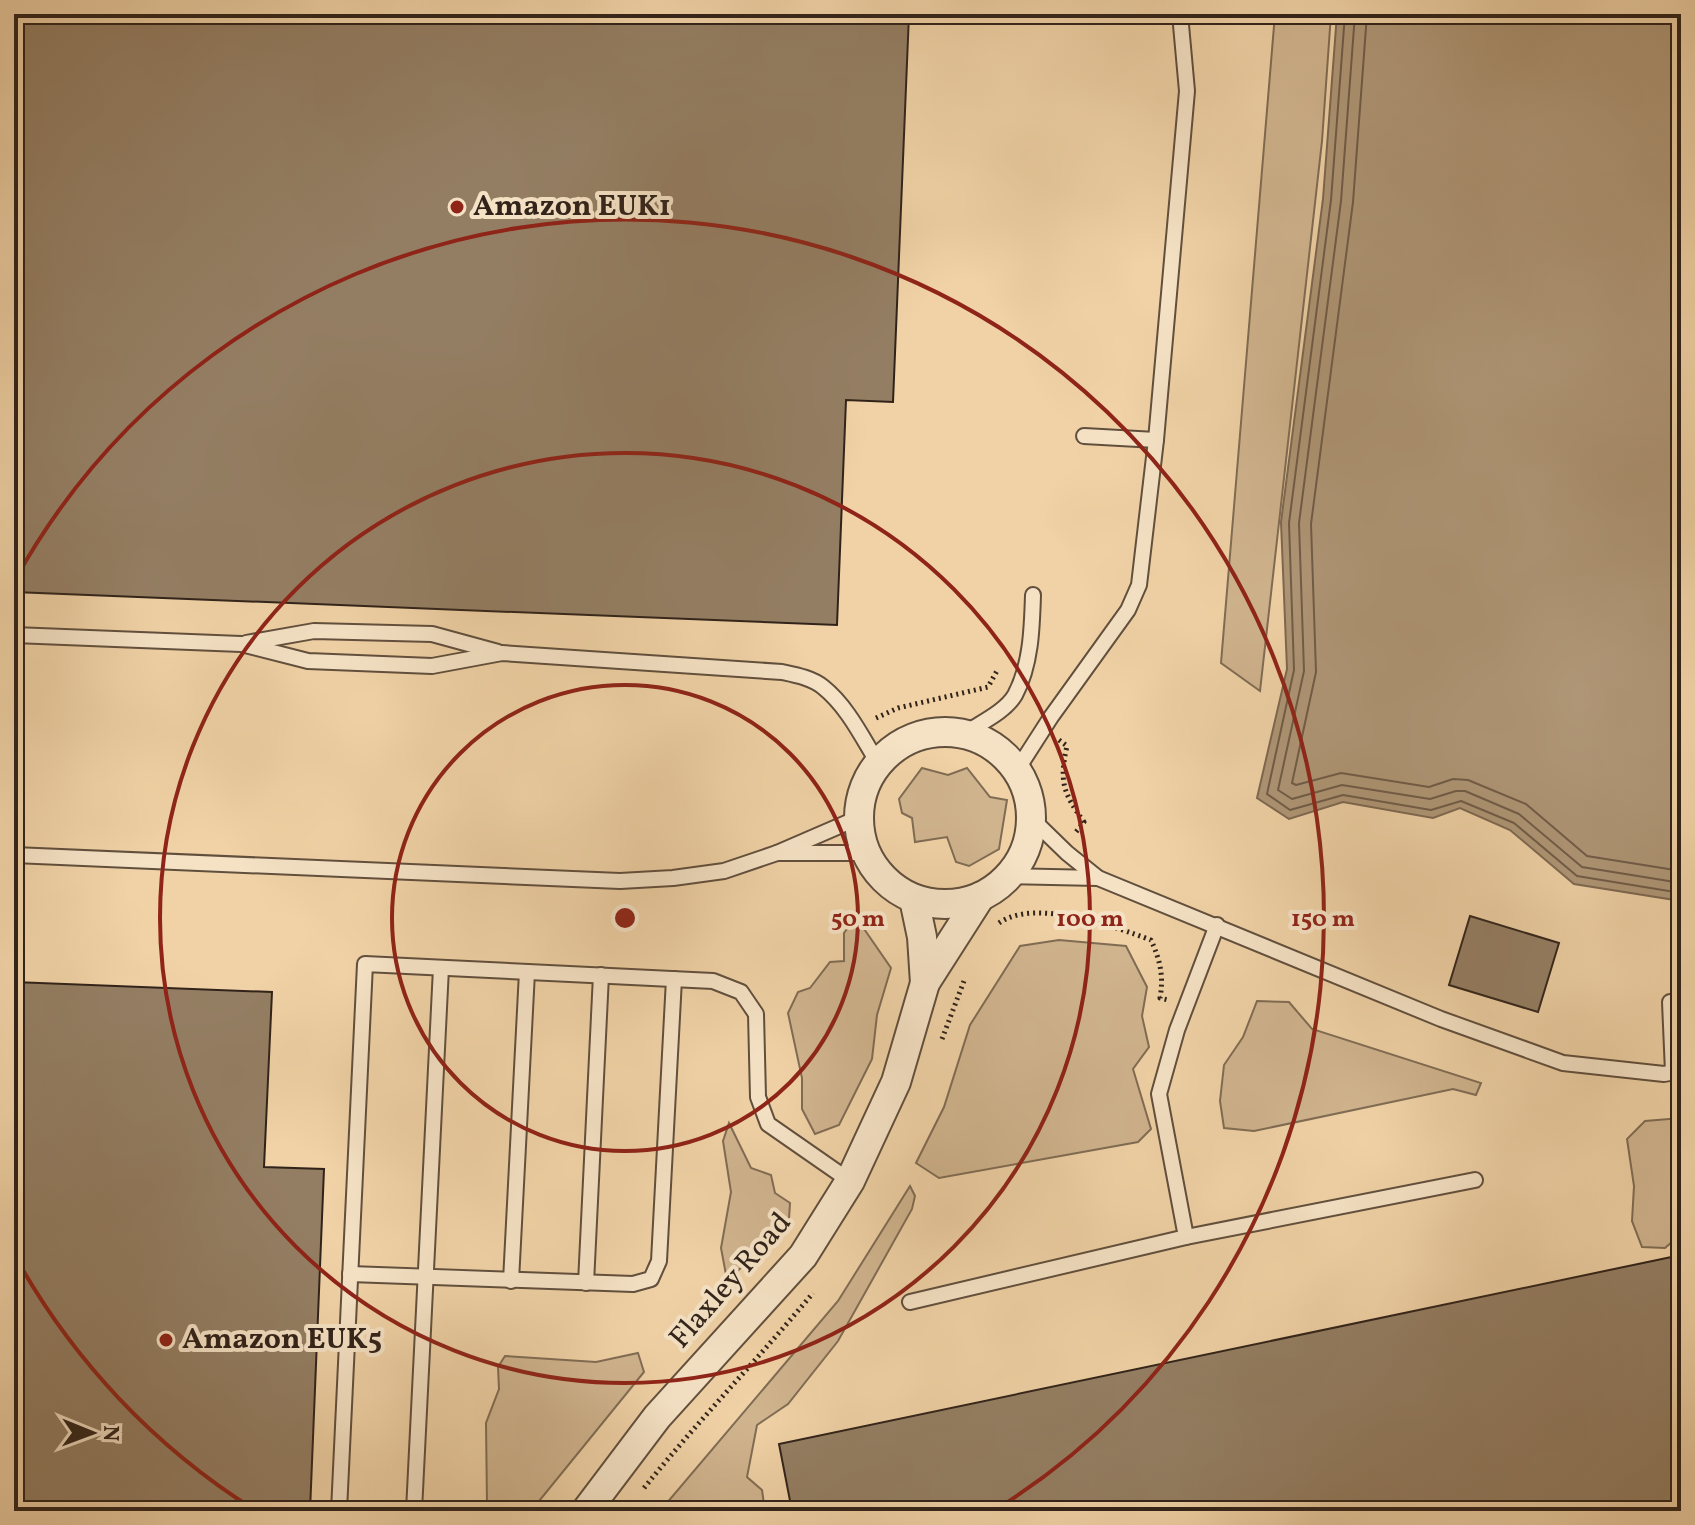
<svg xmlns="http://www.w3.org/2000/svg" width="1695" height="1525" font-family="Vollkorn,serif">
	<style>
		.green { fill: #d0b48e; stroke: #806c54; stroke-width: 2 }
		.water { fill: #af9676; stroke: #7d6851; stroke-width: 2 }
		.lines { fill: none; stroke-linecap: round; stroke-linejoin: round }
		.shore { stroke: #705c48; stroke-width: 2 }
		.building { fill: #947e63; stroke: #31231a; stroke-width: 2 }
		.lane-casing { stroke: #614f3d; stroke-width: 18 }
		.street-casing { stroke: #614f3d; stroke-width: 32 }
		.path { stroke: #31231a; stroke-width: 5; stroke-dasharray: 2 4; stroke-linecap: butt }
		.lane { stroke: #f5e2c5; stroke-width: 14 }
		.street { stroke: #f5e2c5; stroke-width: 28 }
		.ring { fill: none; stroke: #8f2418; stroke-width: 4 }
		.poi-dot { fill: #8f2418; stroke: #f5e2c5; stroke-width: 3 }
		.labels { text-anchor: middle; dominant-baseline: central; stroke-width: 8; stroke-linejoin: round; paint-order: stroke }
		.poi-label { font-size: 30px; font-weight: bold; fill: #31231a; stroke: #f5e2c5; text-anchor: start }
		.street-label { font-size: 30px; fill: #31231a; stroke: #f5e2c5 }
		.centre { fill: #8f2418; stroke: #f5e2c5; stroke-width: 4 }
		.ring-label { font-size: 24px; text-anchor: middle; font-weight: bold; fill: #8f2418; stroke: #f5e2c5; stroke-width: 8; stroke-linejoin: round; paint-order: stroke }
	</style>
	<rect width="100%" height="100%" fill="#f0d2a6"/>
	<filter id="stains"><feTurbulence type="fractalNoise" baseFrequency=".0025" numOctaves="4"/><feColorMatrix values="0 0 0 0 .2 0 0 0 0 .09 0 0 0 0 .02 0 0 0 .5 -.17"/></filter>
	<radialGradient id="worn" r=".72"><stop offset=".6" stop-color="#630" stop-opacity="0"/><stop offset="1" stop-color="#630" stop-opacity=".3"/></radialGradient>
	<g class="green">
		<polygon points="1275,14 1331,14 1322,141 1260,691 1221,663"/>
		<polygon points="922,768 948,775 967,768 990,797 1007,800 999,849 969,866 956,862 947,837 915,842 912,818 902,813 899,799"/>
		<polygon points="853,921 860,923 891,968 877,1015 872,1059 839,1125 815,1134 802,1109 802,1078 788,1013 798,992 810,988 830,962 844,961 844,933"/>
		<polygon points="1059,940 1126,946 1147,987 1142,1016 1149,1047 1133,1069 1151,1129 1138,1142 939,1178 916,1163 944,1107 970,1025 1020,946"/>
		<polygon points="1257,1001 1289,1002 1312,1029 1481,1083 1476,1095 1453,1089 1254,1131 1224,1128 1220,1101 1224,1065 1243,1037"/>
		<polygon points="1681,1118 1681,1243 1673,1241 1665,1248 1642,1247 1632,1221 1634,1186 1627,1139 1645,1121"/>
		<polygon points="729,1123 751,1168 771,1175 775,1193 790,1203 789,1219 775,1230 772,1241 727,1280 721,1248 731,1192 723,1141"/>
		<polygon points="910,1186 915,1196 912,1209 838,1341 788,1404 757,1425 747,1477 762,1490 765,1511 660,1511 838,1301"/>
		<polygon points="638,1353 644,1372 531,1511 483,1511 487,1503 486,1423 499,1389 498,1367 505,1356 596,1362"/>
	</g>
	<polygon class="water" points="1337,14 1681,14 1681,901 1574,884 1510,830 1460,808 1433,818 1343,802 1289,819 1257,798 1287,669 1281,522 1323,199"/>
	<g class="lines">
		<g class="shore">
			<polyline points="1345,14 1331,200 1289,523 1294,670 1267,794 1290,810 1343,795 1431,810 1461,801 1514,823 1577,876 1681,893"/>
			<polyline points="1355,14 1341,201 1299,523 1304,671 1278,790 1292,799 1342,785 1430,799 1456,791 1465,791 1519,814 1582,867 1681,883"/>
			<polyline points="1367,14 1353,202 1311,524 1316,672 1292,783 1296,785 1341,773 1429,787 1453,779 1468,780 1526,804 1587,856 1681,871"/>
		</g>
	</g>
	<g class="building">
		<polygon points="14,14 909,14 893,402 846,400 837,625 14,592"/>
		<polygon points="1470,916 1559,943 1538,1012 1449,985"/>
		<polygon points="14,982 272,992 264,1167 324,1169 310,1511 14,1511"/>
		<polygon points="1681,1255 1681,1511 792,1511 779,1444"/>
	</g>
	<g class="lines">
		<defs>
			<g id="lane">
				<polyline points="1084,436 1156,440"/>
				<path d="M14,635L241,644L308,661L432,666L502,653L782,672C796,675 812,678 823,687C847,706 862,737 878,763"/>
				<polyline points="246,643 314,631 432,634 498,652"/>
				<path d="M964,734C980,723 1005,712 1015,695C1031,665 1032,628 1033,595"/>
				<polyline points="1017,770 1051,717 1128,610 1139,585 1156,440 1187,91 1180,14"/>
				<polyline points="858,818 777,853 865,853"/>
				<polyline points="1031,818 1067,853 1098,878 1441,1019 1563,1063 1664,1074 1681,1071"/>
				<polyline points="14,855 620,881 673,878 724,871 777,853"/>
				<polyline points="1009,876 1098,878"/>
				<polyline points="1670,1002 1673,1072"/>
				<polyline points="1186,1237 1475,1180"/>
				<polyline points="350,1274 633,1284 651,1279 659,1261 674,979"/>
				<polyline points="511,1281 527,972"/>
				<polyline points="586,1283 601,975"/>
				<polyline points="910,1302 1186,1237 1159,1094 1177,1030 1217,925"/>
				<polyline points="339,1511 365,964 713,981 741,992 756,1014 758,1097 768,1124 850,1181"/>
				<polyline points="414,1511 441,968"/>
			</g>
			<g id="street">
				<circle cx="945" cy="818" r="86"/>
				<polyline points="914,899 922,937 925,983"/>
				<polyline points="586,1511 657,1417 803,1256 850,1181 896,1082 925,983 980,897"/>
			</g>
		</defs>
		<use href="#lane" class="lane-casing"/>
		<use href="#street" class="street-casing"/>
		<g class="path">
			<polyline points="876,718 898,708 988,687 998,669"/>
			<path d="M1059,740L1067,746C1059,781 1063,793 1084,822L1076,832"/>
			<path d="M999,923C1034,898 1113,926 1151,940C1160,960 1164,976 1160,998L1168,1000"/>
			<polyline points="942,1039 964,981"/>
			<path d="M644,1488C698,1421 758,1359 813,1293"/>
		</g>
		<use href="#lane" class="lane"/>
		<use href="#street" class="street"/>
	</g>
	<g class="ring">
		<circle cx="625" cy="918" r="233"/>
		<circle cx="625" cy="918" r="465"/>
		<path d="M255 1510A698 698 0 0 1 15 1256M15 580A698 698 0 1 1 995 1510"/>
	</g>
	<g class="poi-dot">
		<circle cx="457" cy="207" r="8"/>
		<circle cx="166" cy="1340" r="8"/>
	</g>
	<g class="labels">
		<g class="poi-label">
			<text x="473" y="207">Amazon EUK1</text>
			<text x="182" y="1340">Amazon EUK5</text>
		</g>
		<g class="street-label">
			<text transform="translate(731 1281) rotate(-49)">Flaxley Road</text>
		</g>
	</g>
	<circle cx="625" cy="918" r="12" class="centre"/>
	<g class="ring-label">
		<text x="858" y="926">50 m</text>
		<text x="1090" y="926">100 m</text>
		<text x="1323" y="926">150 m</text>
	</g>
	<rect width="1695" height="1525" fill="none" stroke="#f0d2a6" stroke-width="48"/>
	<rect x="16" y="16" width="1663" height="1493" fill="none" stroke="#31231a" stroke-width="4"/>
	<rect x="24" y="24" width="1647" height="1477" fill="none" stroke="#31231a" stroke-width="2"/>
	<g transform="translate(92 1433) rotate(91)" stroke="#f5e2c5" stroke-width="6" paint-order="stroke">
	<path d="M0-6L14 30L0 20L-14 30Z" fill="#31231a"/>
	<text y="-12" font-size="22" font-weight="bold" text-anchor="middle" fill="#31231a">N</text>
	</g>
	<rect width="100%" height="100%" filter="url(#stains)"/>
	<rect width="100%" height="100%" fill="url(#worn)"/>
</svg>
